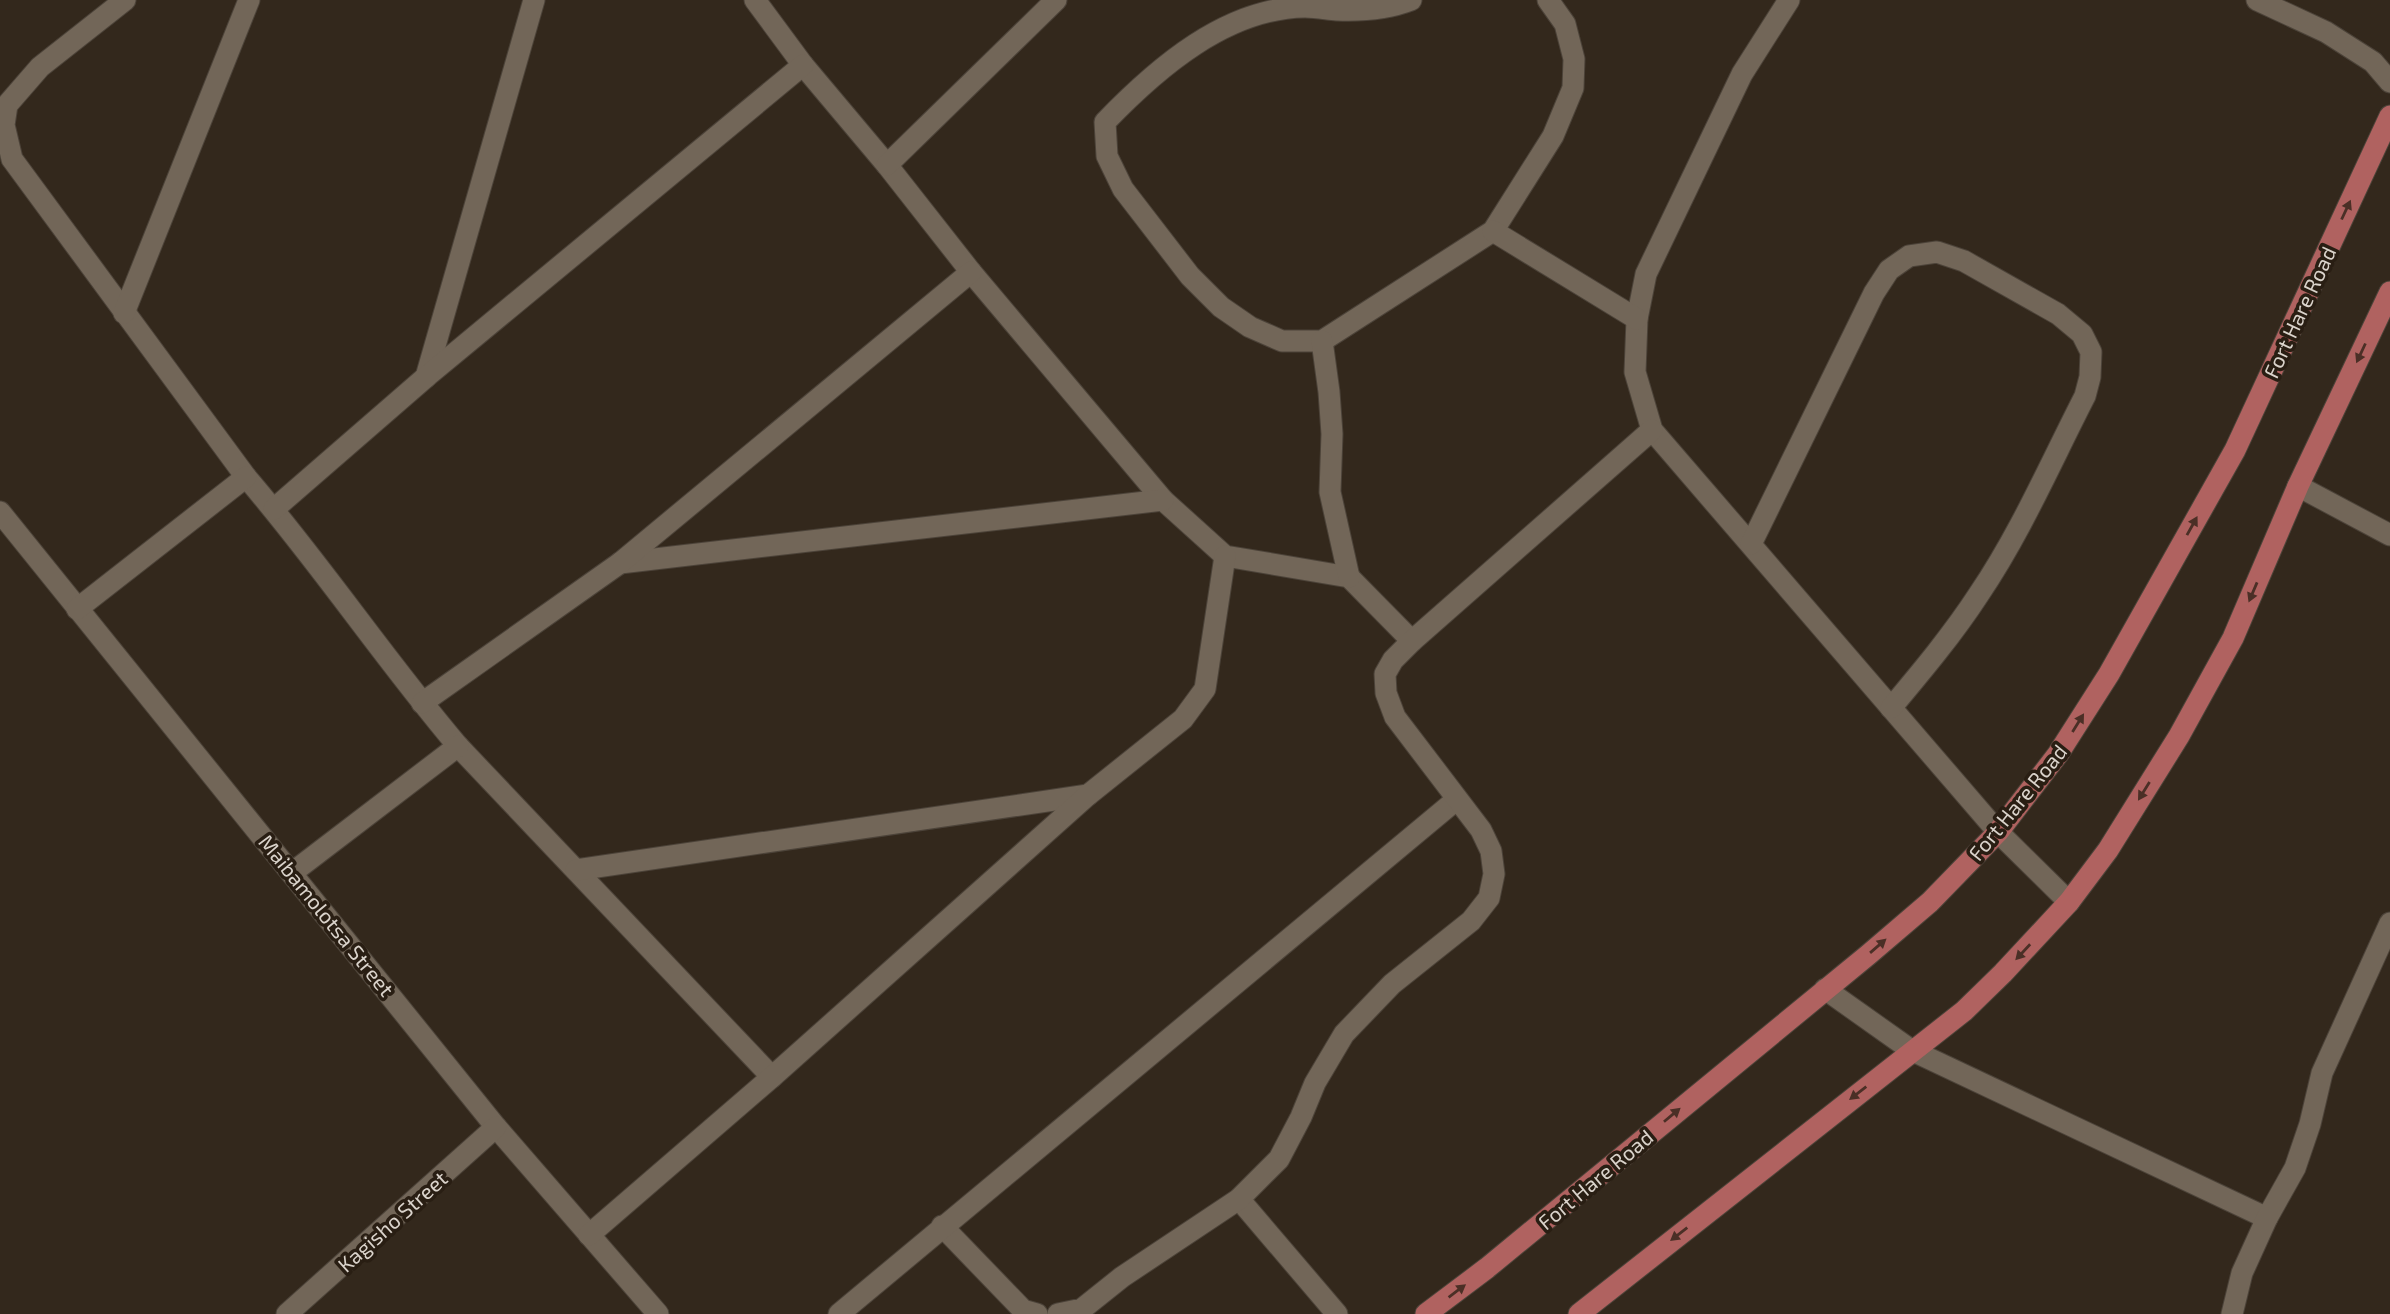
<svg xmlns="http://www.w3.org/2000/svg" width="2390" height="1314" font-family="'Exo 2',sans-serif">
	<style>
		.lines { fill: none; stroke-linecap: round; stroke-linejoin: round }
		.minor-casing { stroke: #4c4339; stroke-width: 23 }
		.major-casing { stroke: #4c4339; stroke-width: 23 }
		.minor { stroke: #726658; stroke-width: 21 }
		.major { stroke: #b06260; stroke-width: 21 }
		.oneway { fill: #4b2f26 }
		.labels { text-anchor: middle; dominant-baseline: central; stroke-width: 7; stroke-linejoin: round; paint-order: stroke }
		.street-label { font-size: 21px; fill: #dad3cb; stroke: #291e13 }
	</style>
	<rect width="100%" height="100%" fill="#33281c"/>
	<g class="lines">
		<defs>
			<g id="minor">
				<path d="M125,0L40,67L7,105L4,125L12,159L246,477C321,564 384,659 458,746L772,1077"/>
				<polyline points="755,0 803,65 887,165 971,272 1163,500 1225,556 1349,577 1412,641"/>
				<path d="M1411,0C1388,9 1361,11 1337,10C1326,9 1316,7 1305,7C1226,8 1157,68 1105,122L1107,156L1123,189L1190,276L1221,307L1250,327L1282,341H1322L1493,231L1553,136L1573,88L1574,59L1565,24L1548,0"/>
				<polyline points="1789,0 1742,74 1646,274 1637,319 1635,372 1652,430 1998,832 2069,902"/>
				<polyline points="2257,0 2326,32 2373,62 2390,82"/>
				<polyline points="887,165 1056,0"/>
				<polyline points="1493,231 1637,319"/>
				<polyline points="124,313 249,0"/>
				<polyline points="1322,341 1329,392 1332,434 1330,492 1349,577"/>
				<polyline points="426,377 534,0"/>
				<polyline points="2298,486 2390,535"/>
				<polyline points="274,509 426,377 803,65"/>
				<polyline points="0,512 496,1127 658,1314"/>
				<path d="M1751,544L1874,293L1889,270L1909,256L1937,252L1964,261L2058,314L2082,334L2091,352L2090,377L2085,396C2051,462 2021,532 1979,594C1953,634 1922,671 1891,708"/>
				<polyline points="620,563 1163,500"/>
				<polyline points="77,609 246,477"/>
				<polyline points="422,703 620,563 971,272"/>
				<polyline points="576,870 1088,795"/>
				<polyline points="293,872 458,746"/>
				<polyline points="1825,989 1911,1050 2267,1218"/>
				<polyline points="1239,1199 1337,1314"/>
				<polyline points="942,1226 1023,1310 1037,1314"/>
				<polyline points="589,1235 772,1077 1088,795 1183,719 1205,689 1225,556"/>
				<polyline points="287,1314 496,1127"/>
				<polyline points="839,1314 1456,800"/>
				<polyline points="1058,1314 1082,1309 1122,1277 1239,1199 1279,1159 1301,1117 1315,1083 1344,1034 1392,984 1471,921 1489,898 1494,874 1491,851 1481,830 1395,717 1386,693 1385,674 1393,660 1412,641 1652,430"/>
				<polyline points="2232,1314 2242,1273 2267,1218 2295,1168 2310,1124 2322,1073 2390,923"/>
			</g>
			<g id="major">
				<polyline points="1426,1314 1487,1268 1868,955 1930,902 1998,832 2058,754 2109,674 2235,450 2390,116"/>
				<polyline points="1579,1314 1964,1011 2003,973 2069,902 2108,850 2179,736 2233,638 2298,486 2390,292"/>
			</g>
		</defs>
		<use href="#minor" class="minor-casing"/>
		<use href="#major" class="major-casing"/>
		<use href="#minor" class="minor"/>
		<use href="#major" class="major"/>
	</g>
	<defs><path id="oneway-solid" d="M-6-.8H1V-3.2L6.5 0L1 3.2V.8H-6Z" transform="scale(1.75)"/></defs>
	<g class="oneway">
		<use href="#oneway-solid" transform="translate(2346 210) rotate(-65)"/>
		<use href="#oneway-solid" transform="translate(2361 353) rotate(115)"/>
		<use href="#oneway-solid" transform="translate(2192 526) rotate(-61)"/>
		<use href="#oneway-solid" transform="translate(2253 592) rotate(113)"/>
		<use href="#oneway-solid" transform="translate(2078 723) rotate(-58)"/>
		<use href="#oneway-solid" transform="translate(2144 791) rotate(122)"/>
		<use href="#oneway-solid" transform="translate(1878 946) rotate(-41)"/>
		<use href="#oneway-solid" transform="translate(2023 952) rotate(133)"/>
		<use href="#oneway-solid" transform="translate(1858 1093) rotate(142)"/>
		<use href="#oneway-solid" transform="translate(1672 1115) rotate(-40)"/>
		<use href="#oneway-solid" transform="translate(1679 1234) rotate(142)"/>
		<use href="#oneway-solid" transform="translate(1457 1291) rotate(-37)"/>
	</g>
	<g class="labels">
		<g class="street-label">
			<text transform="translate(2299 312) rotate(-65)">Fort Hare Road</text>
			<text transform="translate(2017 802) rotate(-51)">Fort Hare Road</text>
			<text transform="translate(327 915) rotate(51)">Maibamolotsa Street</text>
			<text transform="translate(1595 1179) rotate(-40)">Fort Hare Road</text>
			<text transform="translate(392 1221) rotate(-42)">Kagisho Street</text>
		</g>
	</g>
</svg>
